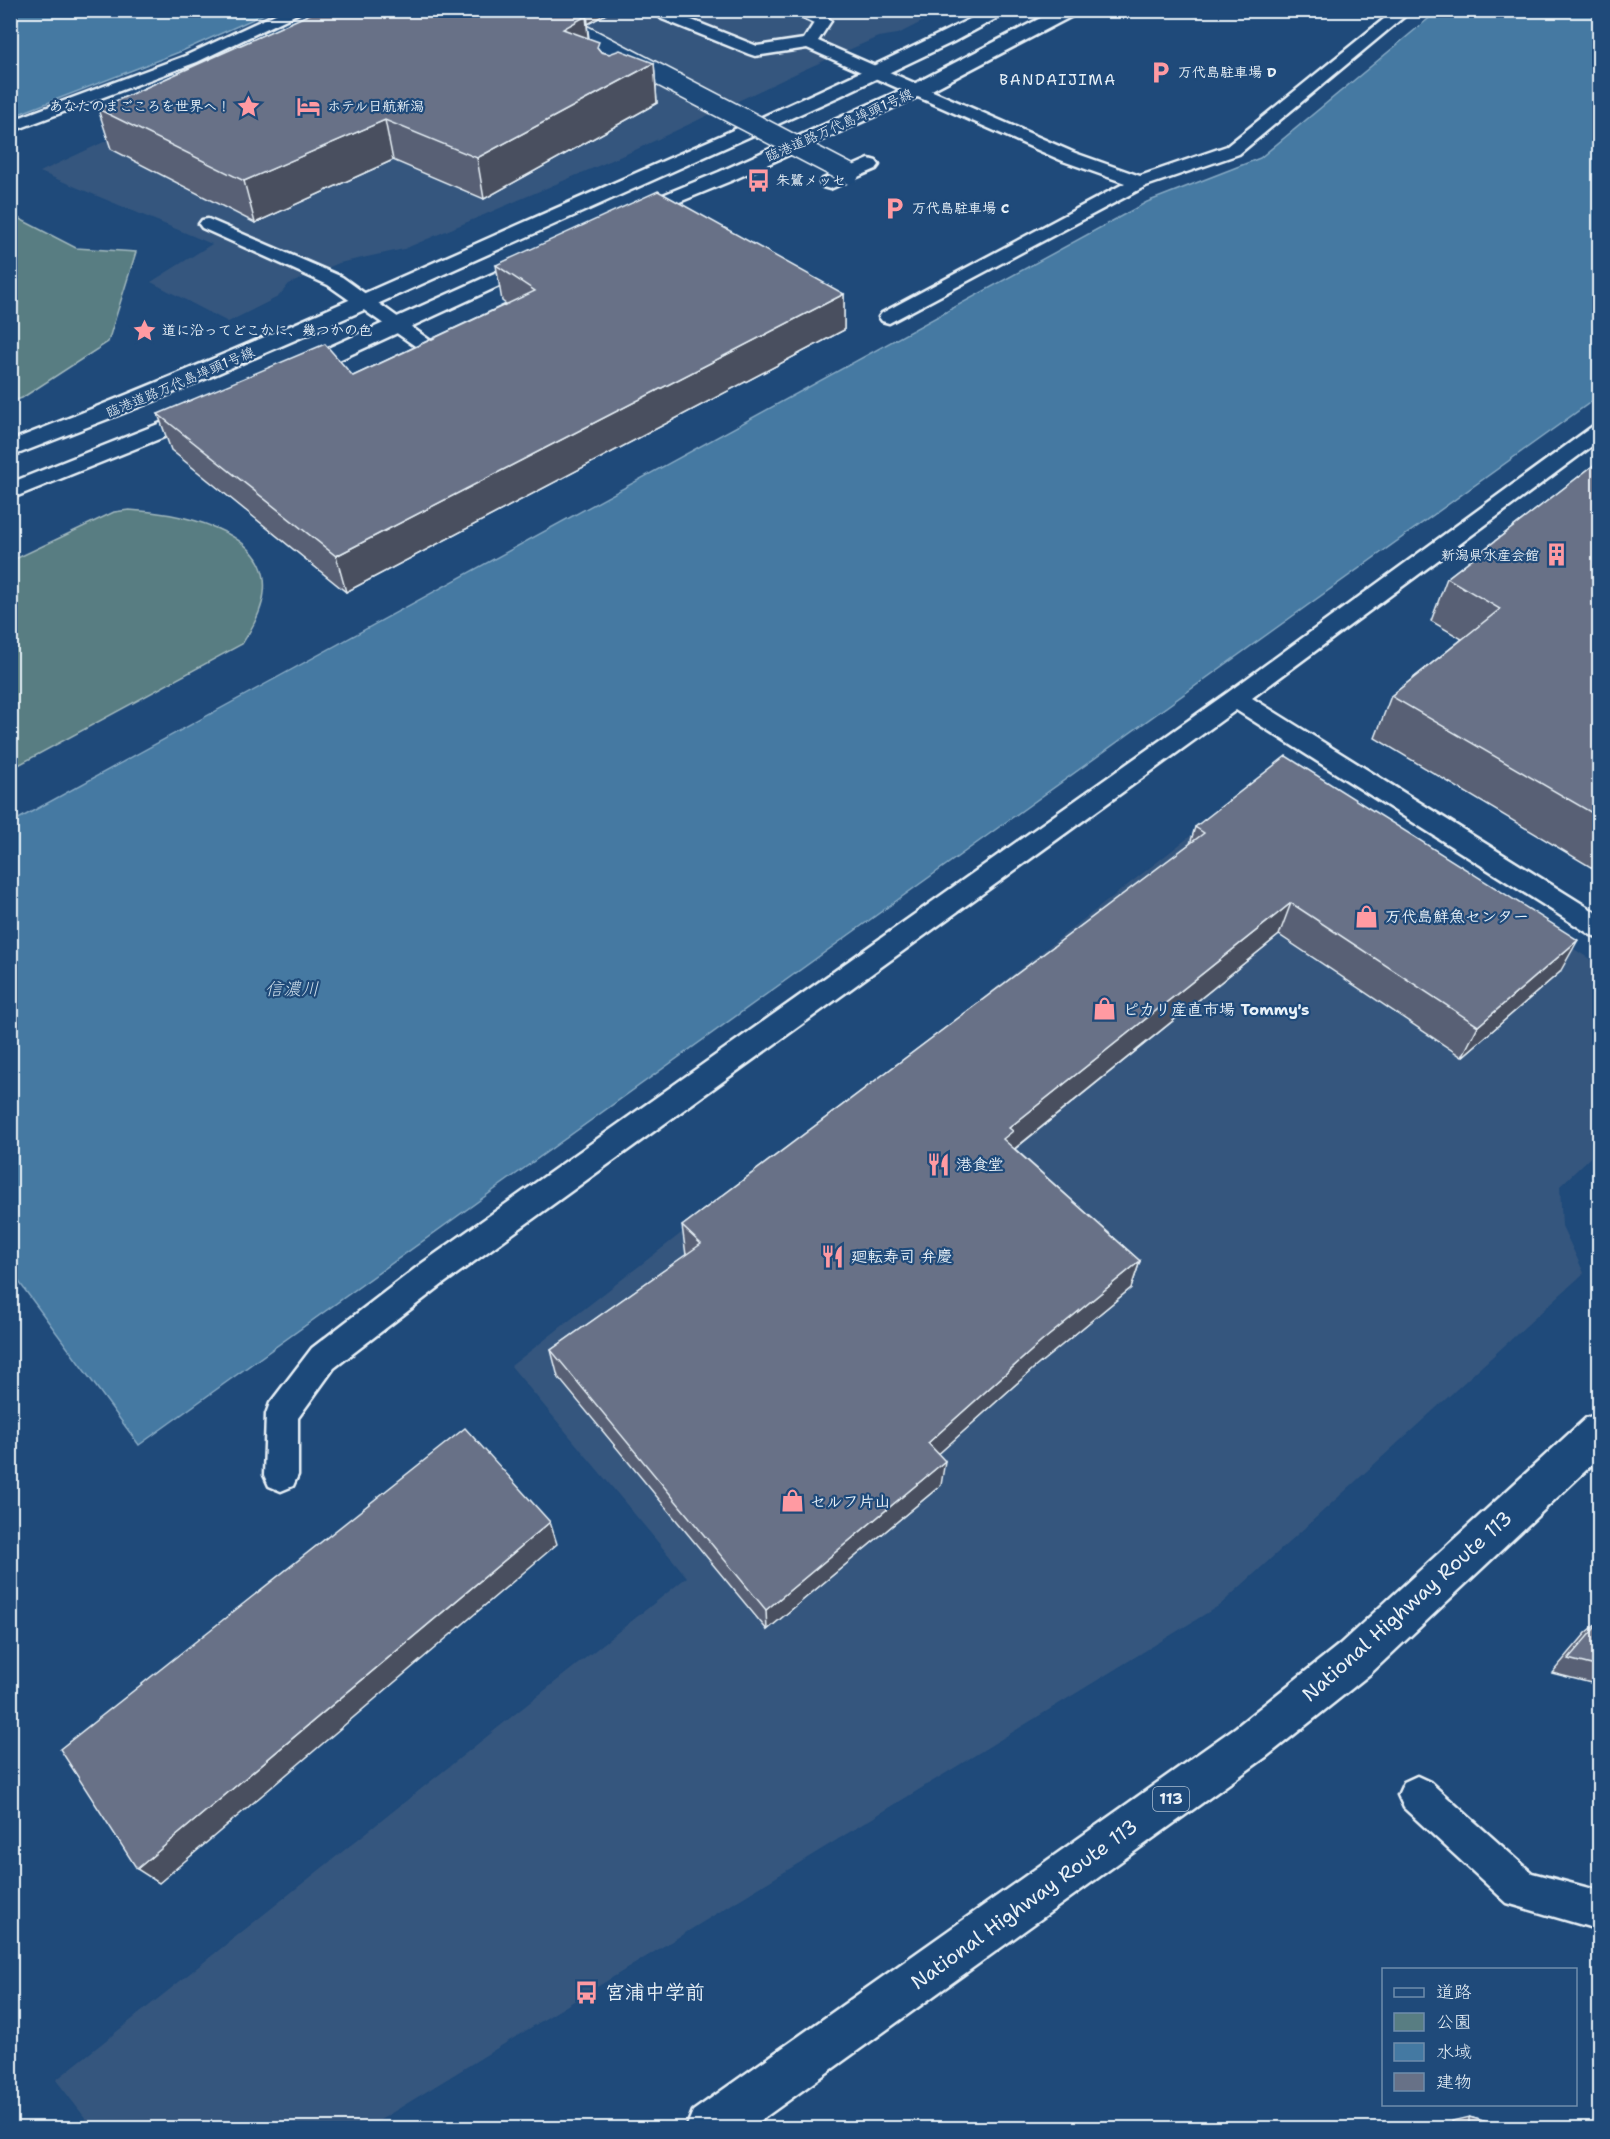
<svg xmlns="http://www.w3.org/2000/svg" width="1610" height="2139" font-family="'Shantell Sans','Klee One',sans-serif">
	<style>
		.built { fill: #35567e }
		.green { fill: #587d82; stroke: #a0b7bd; stroke-width: 1.5 }
		.water { fill: #4479a2; stroke: #86a9c4; stroke-width: 1.5 }
		.lines { fill: none; stroke-linecap: round; stroke-linejoin: round }
		.lane-casing { stroke: #e8f1f8; stroke-width: 5 }
		.street-casing { stroke: #e8f1f8; stroke-width: 5 }
		.secondary-casing { stroke: #e8f1f8; stroke-width: 5 }
		.highway-casing { stroke: #e8f1f8; stroke-width: 5 }
		.lane { fill: #1f4a7a; fill-rule: evenodd }
		.street { fill: #1f4a7a; fill-rule: evenodd }
		.secondary { fill: #1f4a7a; fill-rule: evenodd }
		.highway { fill: #1f4a7a; fill-rule: evenodd }
		.street-bridge-casing { stroke: #e8f1f8; stroke-width: 23; stroke-linecap: butt }
		.street-bridge { stroke: #1f4a7a; stroke-width: 20 }
		.wall { fill: #596174; stroke: #e8f1f8; stroke-width: 1.5 }
		.shaded-wall { fill: #484f5e; stroke: #e8f1f8; stroke-width: 1.5 }
		.building { fill: #677187; stroke: #e8f1f8; stroke-width: 1.5 }
		.labels { text-anchor: middle; dominant-baseline: central; stroke-width: 4.5; stroke-linejoin: round; paint-order: stroke }
		.far-poi-label { font-size: 14px; font-weight: bold; fill: #e8f1f8; stroke: #1f4a7a; text-anchor: start }
		.far-street-label { font-size: 14px; fill: #e8f1f8; stroke: #1f4a7a }
		.far-neighbourhood-label { font-size: 15px; letter-spacing: 1.5px; fill: #e8f1f8; stroke: #1f4a7a }
		.shield { fill: #1f4a7a; stroke: #acbfd2; stroke-width: 1.5 }
		.shield-label { font-size: 15px; font-weight: bold; fill: #e8f1f8 }
		.poi-label { font-size: 16px; font-weight: bold; fill: #e8f1f8; stroke: #1f4a7a; text-anchor: start }
		.water-label { font-size: 18px; font-style: italic; fill: #cfdfeb; stroke: #1f4a7a }
		.near-street-label { font-size: 20px; fill: #e8f1f8; stroke: #1f4a7a }
		.near-poi-label { font-size: 20px; font-weight: bold; fill: #e8f1f8; stroke: #1f4a7a; text-anchor: start }
	</style>
	<rect width="100%" height="100%" fill="#1f4a7a"/>
	<filter id="ink" filterUnits="userSpaceOnUse"><feTurbulence type="fractalNoise" baseFrequency=".0167" numOctaves="2"/><feDisplacementMap in="SourceGraphic" scale="12" xChannelSelector="R" yChannelSelector="G"/><feConvolveMatrix kernelMatrix="1 2 1 2 8 2 1 2 1" color-interpolation-filters="sRGB"/></filter>
	<g filter="url(#ink)">
		<g class="built">
			<polygon points="382,11 943,11 898,34 878,37 801,71 633,151 404,249 339,263 289,284 278,297 228,322 151,282 212,244 40,172"/>
			<polygon points="1284,763 1599,965 1599,1149 1560,1186 1562,1226 1584,1273 1220,1605 367,2128 93,2128 56,2080 687,1577 511,1366"/>
		</g>
		<g class="green">
			<polygon points="10,214 76,248 136,252 108,342 22,398 11,402"/>
			<path d="M129,510C174,512 272,529 264,593C262,612 252,629 242,644L11,769V561L114,512Z"/>
		</g>
		<g class="water">
			<polygon points="11,10 271,10 271,11 182,51 11,117"/>
			<polygon points="1439,10 1599,11 1599,396 139,1445 11,1271 11,823 1147,202 1260,158"/>
		</g>
		<g class="lines">
			<defs>
				<g id="lane">
					<polygon points="284,10 305,10 197,62 10,132 10,121 185,56"/>
					<path d="M666,10H685L679,15L757,46L804,39L814,23L786,10C801,10 820,9 831,21L818,41L1075,153L1140,176L1227,146L1395,10H1412L1239,154L1146,186L889,323L882,321L879,317L882,313L1125,183L1063,161L807,48L755,56L749,54L662,19L659,16Z"/>
					<polygon points="208,219 342,277 435,344 432,348 418,348 328,285 202,228 199,224 202,220"/>
					<polygon points="1600,424 1600,440 1252,698 1600,915 1600,938 1591,935 1236,710 443,1284 334,1368 298,1418 298,1475 293,1486 281,1491 269,1486 264,1475 266,1414 270,1403 312,1348 421,1264 1227,693 1593,426"/>
					<polygon points="1417,1776 1430,1782 1532,1873 1600,1891 1600,1930 1507,1903 1404,1808 1398,1795 1404,1782"/>
				</g>
				<polygon id="street" points="869,159 876,161 879,165 876,169 830,189 823,187 820,183 823,179"/>
				<g id="secondary">
					<path d="M988,10H1012L953,42L840,96L355,314L154,401L10,457V441C188,373 361,295 534,218C686,151 839,85 988,10Z"/>
					<polygon points="1056,10 1079,10 1076,14 924,94 733,180 638,219 631,221 624,219 621,215 624,211 719,172 910,86"/>
					<polygon points="539,253 547,254 550,259 547,264 302,377 294,379 286,377 283,372 286,367"/>
					<polygon points="206,405 214,407 218,412 214,417 10,499 10,483"/>
				</g>
				<polygon id="highway" points="1600,1413 1600,1457 1370,1674 1266,1757 750,2128 686,2128 693,2111 1236,1727 1340,1644 1586,1418"/>
			</defs>
			<use href="#lane" class="lane-casing"/>
			<use href="#street" class="street-casing"/>
			<use href="#secondary" class="secondary-casing"/>
			<use href="#highway" class="highway-casing"/>
			<use href="#lane" class="lane"/>
			<use href="#street" class="street"/>
			<use href="#secondary" class="secondary"/>
			<use href="#highway" class="highway"/>
			<defs>
				<polyline id="street-bridge" points="575,31 849,174"/>
			</defs>
			<use href="#street-bridge" class="street-bridge-casing"/>
			<use href="#street-bridge" class="street-bridge"/>
		</g>
		<g class="wall">
			<polygon points="319,10 613,10 588,24 587,24 589,38 601,52 654,63 657,103 484,199 393,160 255,223 111,149 98,109"/>
			<polygon points="496,265 844,294 844,330 346,592 171,450 158,414 353,376 506,304 502,301"/>
			<polygon points="1599,461 1599,872 1375,738 1391,696 1462,639 1431,621 1447,578"/>
			<polygon points="1195,827 1560,972 1462,1057 1279,935 1015,1149 1140,1261 1131,1288 1034,1368 938,1454 941,1485 767,1630 558,1377 551,1350 686,1255 682,1226 1190,844"/>
			<polygon points="1599,1622 1599,1685 1552,1673 1586,1633"/>
			<polygon points="1469,2117 1508,2128 1452,2128 1452,2121"/>
		</g>
		<g class="shaded-wall">
			<polygon points="551,10 574,10 575,19 586,16 590,56 568,69"/>
			<polygon points="587,10 613,10 588,24"/>
			<polygon points="654,63 657,103 484,199 477,158"/>
			<polygon points="385,120 393,160 255,223 244,181"/>
			<polygon points="844,294 844,330 346,592 336,556"/>
			<polygon points="1291,903 1279,935 1008,1154 1003,1139 1009,1128"/>
			<polygon points="1578,940 1560,972 1462,1057 1478,1026"/>
			<polygon points="1140,1261 1131,1288 1034,1368 924,1467 928,1443 1041,1342"/>
			<polygon points="945,1461 941,1485 767,1630 766,1610"/>
			<polygon points="550,1522 557,1544 159,1883 137,1869"/>
		</g>
		<g class="building">
			<polygon points="319,10 571,10 586,16 563,29 599,42 597,47 601,52 609,54 620,50 654,63 477,158 385,120 244,181 98,109"/>
			<polygon points="658,191 844,294 336,556 158,414 325,344 353,376 535,291 496,265"/>
			<polygon points="1599,461 1599,817 1391,696 1500,609 1447,578"/>
			<polygon points="1286,756 1578,940 1478,1026 1291,903 1009,1128 1013,1131 1003,1139 1140,1261 1041,1342 928,1443 945,1461 766,1610 551,1350 701,1244 682,1226 1204,833 1195,827"/>
			<polygon points="465,1428 550,1522 137,1869 60,1749"/>
			<polygon points="1599,1623 1599,1667 1568,1659"/>
			<polygon points="1469,2117 1508,2128 1469,2128"/>
		</g>
	</g>
	<defs>
		<symbol id="parking-bare" viewBox="-9 -9 18 18"><path d="M-3.5-5.5H1a3.5 3.5 0 0 1 0 7H-1V5.5H-3.5ZM-1-3.4V-.6H.8a1.4 1.4 0 0 0 0-2.8Z" fill="#ff9aa2" stroke="#1f4a7a" stroke-width="2.5" paint-order="stroke"/></symbol>
		<symbol id="sight-bare" viewBox="-9 -9 18 18"><path d="M0-6L1.8-2.2L6-1.7L2.9 1.2L3.7 5.4L0 3.3L-3.7 5.4L-2.9 1.2L-6-1.7L-1.8-2.2Z" fill="#ff9aa2" stroke="#1f4a7a" stroke-width="2.5" paint-order="stroke"/></symbol>
		<symbol id="hotel-bare" viewBox="-9 -9 18 18"><path d="M-6-4.5h1.5V1H6V5H4.5V3h-9V5H-6ZM-4 0a1.8 1.8 0 1 1 3.6 0ZM.5 0V-2.5h3Q6-2.5 6 0Z" fill="#ff9aa2" stroke="#1f4a7a" stroke-width="2.5" paint-order="stroke"/></symbol>
		<symbol id="bus-bare" viewBox="-9 -9 18 18"><path d="M-5-6H5V4H4V6H2V4H-2V6H-4V4H-5ZM-3.5-4V0h7V-4ZM-3.5 1.2v1.5H-2V1.2ZM2 1.2v1.5H3.5V1.2Z" fill="#ff9aa2" stroke="#1f4a7a" stroke-width="2.5" paint-order="stroke"/></symbol>
		<symbol id="building-bare" viewBox="-9 -9 18 18"><path d="M-4-6H4V6H1V3H-1V6H-4ZM-2.5-4.3h1.7v1.8h-1.7ZM.8-4.3h1.7v1.8H.8ZM-2.5-1h1.7V.8h-1.7ZM.8-1h1.7V.8H.8Z" fill="#ff9aa2" stroke="#1f4a7a" stroke-width="2.5" paint-order="stroke"/></symbol>
		<symbol id="shop-bare" viewBox="-9 -9 18 18"><path d="M-5-2.5h2.3a2.7 3.5 0 0 1 5.4 0H5L5.5 6h-11ZM-1.5-2.5h3a1.5 2.3 0 0 0-3 0Z" fill="#ff9aa2" stroke="#1f4a7a" stroke-width="2.5" paint-order="stroke"/></symbol>
		<symbol id="restaurant-bare" viewBox="-9 -9 18 18"><path d="M-5-6h1v4h1v-4h1v4h1v-4h1v5L-1.5 .5V6h-2V.5L-5-1ZM5-6V6H3V1.5H1.5Q1.5-4 5-6Z" fill="#ff9aa2" stroke="#1f4a7a" stroke-width="2.5" paint-order="stroke"/></symbol>
	</defs>
	<g fill-rule="evenodd">
		<use href="#parking-bare" x="1144" y="56" width="33" height="33"/>
		<use href="#sight-bare" x="232" y="90" width="33" height="33"/>
		<use href="#hotel-bare" x="292" y="90" width="33" height="33"/>
		<use href="#bus-bare" x="742" y="164" width="33" height="33"/>
		<use href="#parking-bare" x="878" y="192" width="33" height="33"/>
		<use href="#sight-bare" x="128" y="314" width="33" height="33"/>
		<use href="#building-bare" x="1540" y="538" width="33" height="33"/>
		<use href="#shop-bare" x="1350" y="900" width="33" height="33"/>
		<use href="#shop-bare" x="1088" y="992" width="33" height="33"/>
		<use href="#restaurant-bare" x="922" y="1148" width="33" height="33"/>
		<use href="#restaurant-bare" x="816" y="1240" width="33" height="33"/>
		<use href="#shop-bare" x="776" y="1484" width="33" height="33"/>
		<use href="#bus-bare" x="570" y="1976" width="33" height="33"/>
	</g>
	<g class="labels">
		<g class="far-poi-label">
			<text x="1178" y="72">万代島駐車場 D</text>
			<text x="231" y="106" text-anchor="end">あなたのまごころを世界へ！</text>
			<text x="327" y="106">ホテル日航新潟</text>
			<text x="776" y="180">朱鷺メッセ</text>
			<text x="912" y="208">万代島駐車場 C</text>
			<text x="162" y="330">道に沿ってどこかに、幾つかの色</text>
			<text x="1539" y="555" text-anchor="end">新潟県水産会館</text>
		</g>
		<g class="far-street-label">
			<text transform="translate(839 125) rotate(-24)">臨港道路万代島埠頭1号線</text>
			<text transform="translate(180 382) rotate(-23)">臨港道路万代島埠頭1号線</text>
		</g>
		<g class="far-neighbourhood-label">
			<text x="1058" y="80">BANDAIJIMA</text>
		</g>
		<rect class="shield" x="1153" y="1787" width="36" height="24" rx="4.5"/>
		<g class="shield-label">
			<text x="1171" y="1799">113</text>
		</g>
		<g class="poi-label">
			<text x="1385" y="916">万代島鮮魚センター</text>
			<text x="1123" y="1009">ピカリ産直市場 Tommy's</text>
			<text x="956" y="1164">港食堂</text>
			<text x="851" y="1256">廻転寿司 弁慶</text>
			<text x="810" y="1501">セルフ片山</text>
		</g>
		<g class="water-label">
			<text x="292" y="989">信濃川</text>
		</g>
		<g class="near-street-label">
			<text transform="translate(1407 1606) rotate(-42)">National Highway Route 113</text>
			<text transform="translate(1024 1904) rotate(-36)">National Highway Route 113</text>
		</g>
		<g class="near-poi-label">
			<text x="605" y="1992">宮浦中学前</text>
		</g>
	</g>
	<rect width="1610" height="2139" fill="none" stroke="#1f4a7a" stroke-width="36"/>
	<rect x="18" y="18" width="1574" height="2103" fill="none" stroke="#e8f1f8" stroke-width="2" filter="url(#ink)"/>
	<rect x="1382" y="1968" width="195" height="138" fill="#1f4a7a" stroke="#6f8dac" stroke-width="1.5"/>
	<rect x="1394" y="1988" width="30" height="9" fill="#1f4a7a" stroke="#6f8dac" stroke-width="1.5"/>
	<text x="1436" y="1998" font-size="18" fill="#e8f1f8">道路</text>
	<rect x="1394" y="2013" width="30" height="18" fill="#587d82" stroke="#6f8dac" stroke-width="1.5"/>
	<text x="1436" y="2028" font-size="18" fill="#e8f1f8">公園</text>
	<rect x="1394" y="2043" width="30" height="18" fill="#4479a2" stroke="#6f8dac" stroke-width="1.5"/>
	<text x="1436" y="2058" font-size="18" fill="#e8f1f8">水域</text>
	<rect x="1394" y="2073" width="30" height="18" fill="#677187" stroke="#6f8dac" stroke-width="1.5"/>
	<text x="1436" y="2088" font-size="18" fill="#e8f1f8">建物</text>
</svg>
